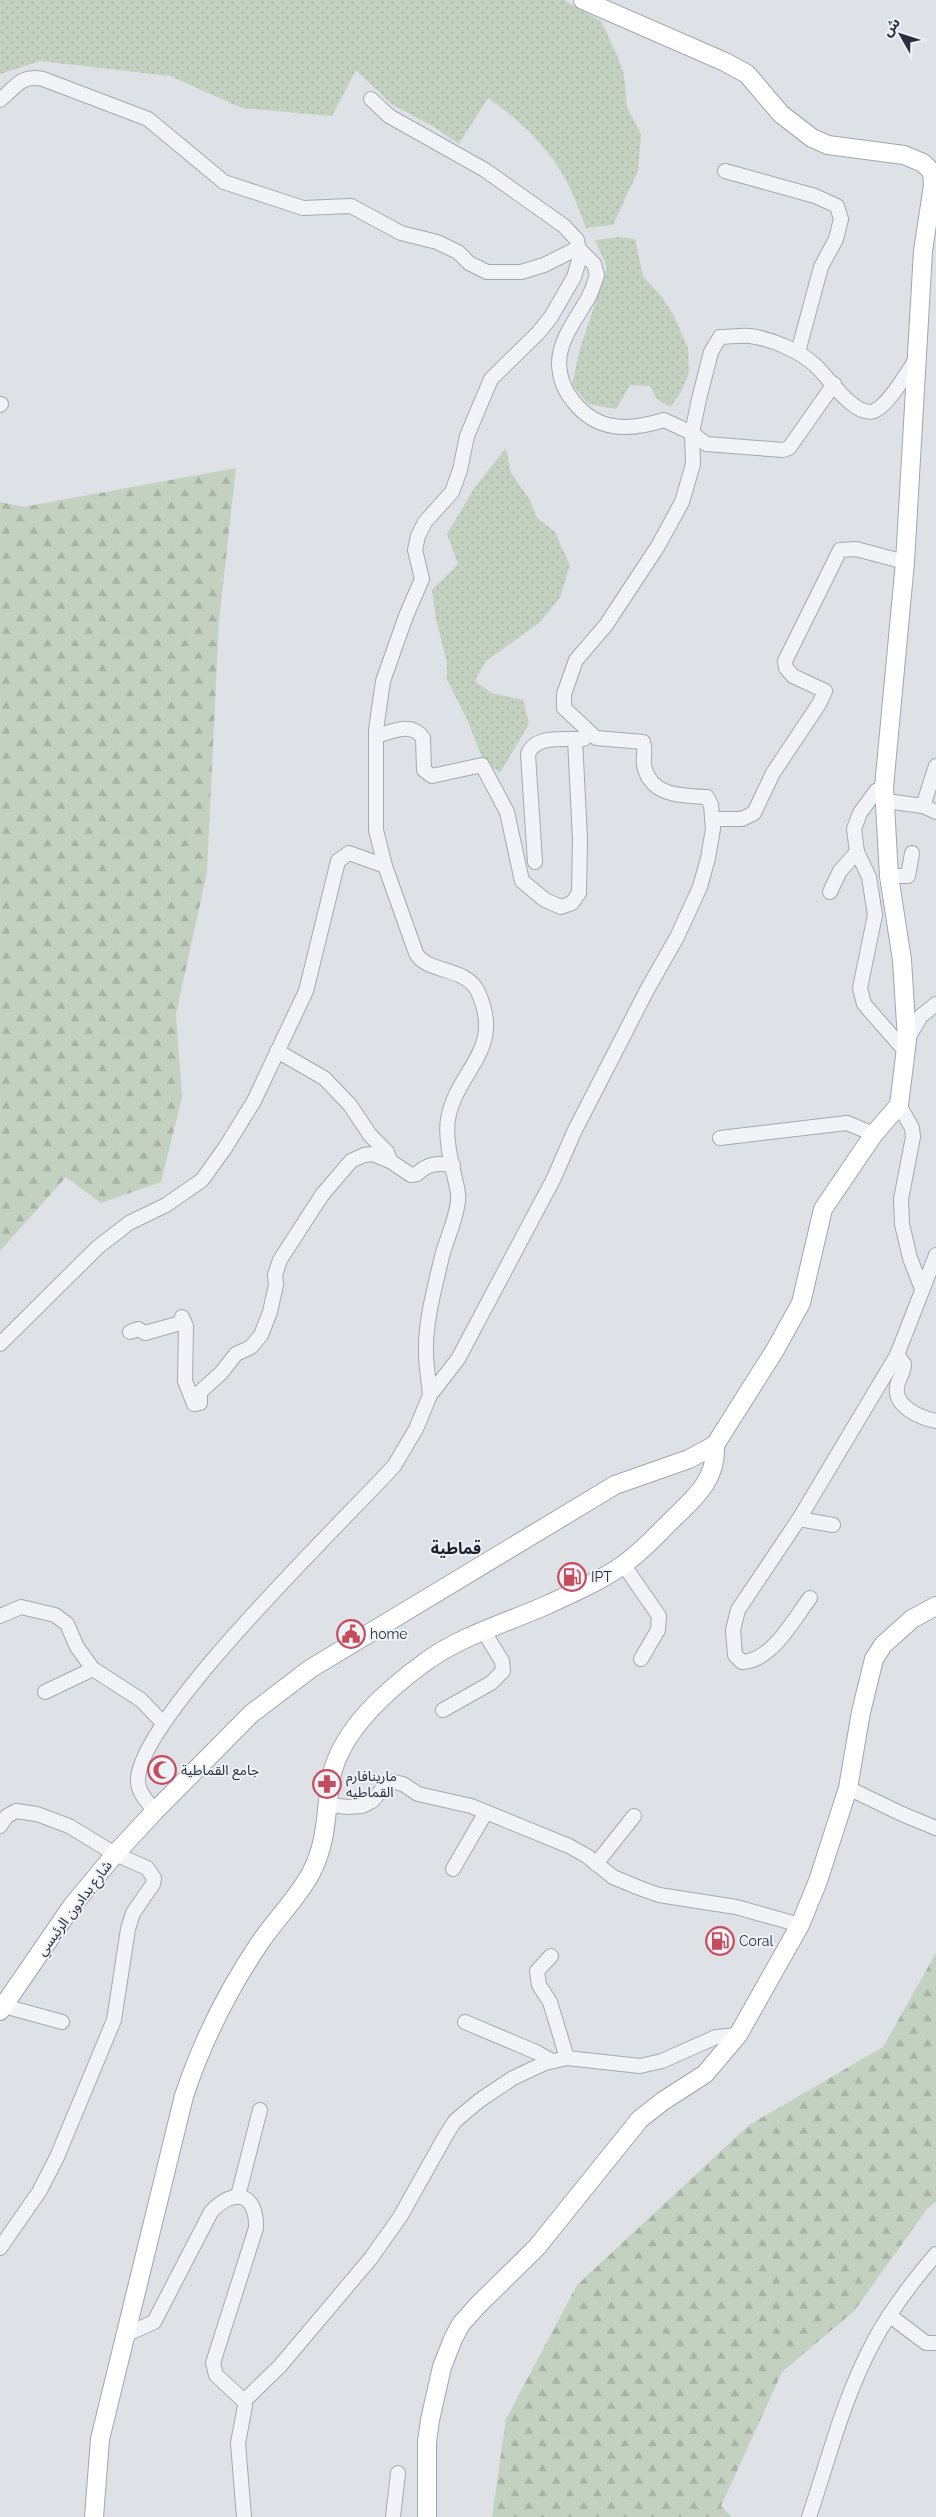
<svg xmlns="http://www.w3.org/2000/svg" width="936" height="2517" font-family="Raleway,'Noto Sans Arabic',sans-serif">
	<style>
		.grass { fill: url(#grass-dots) }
		.forest { fill: url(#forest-firs) }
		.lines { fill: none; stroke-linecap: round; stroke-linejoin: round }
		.minor-casing { stroke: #a4a9b1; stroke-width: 16 }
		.major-casing { stroke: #9fa6b2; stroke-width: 20 }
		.minor { stroke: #f1f3f6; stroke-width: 14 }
		.major { stroke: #fff; stroke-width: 18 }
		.labels { text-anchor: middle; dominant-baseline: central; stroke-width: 4; stroke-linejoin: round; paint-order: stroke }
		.poi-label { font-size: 14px; fill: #29303d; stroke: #eef1f5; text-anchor: start }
		.street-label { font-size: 14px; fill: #29303d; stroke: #eef1f5 }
		.quarter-label { font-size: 16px; font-weight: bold; fill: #1b212e; stroke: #eef1f5 }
	</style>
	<defs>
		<pattern id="grass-dots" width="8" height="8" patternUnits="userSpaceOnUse" patternTransform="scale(1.25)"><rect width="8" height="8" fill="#c4d0c0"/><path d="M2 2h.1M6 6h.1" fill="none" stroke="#a8b3a6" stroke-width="1.8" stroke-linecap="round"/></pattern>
		<pattern id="forest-firs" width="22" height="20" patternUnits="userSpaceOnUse" patternTransform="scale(1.25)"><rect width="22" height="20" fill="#c4d0c0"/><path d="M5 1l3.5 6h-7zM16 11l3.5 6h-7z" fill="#a8b3a6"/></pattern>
	</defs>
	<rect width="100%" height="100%" fill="#dee2e7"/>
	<g class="grass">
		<path d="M0,0H564L601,21L617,55L624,75L627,107L641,134L638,171L613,225L586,228C579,211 573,191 563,175C546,145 517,118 488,98L459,144L436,128L391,104L356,70L332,116L242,108L170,76L40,61L0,74Z"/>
		<polygon points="619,237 635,239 643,276 662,297 674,316 688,348 689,373 680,394 670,407 657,399 650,386 630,385 616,409 588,404 572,385 580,349 607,267 595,240"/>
		<polygon points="506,448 511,473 530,500 537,518 555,532 570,565 560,598 539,623 486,661 475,681 491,693 523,700 529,724 500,773 483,760 467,719 447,680 447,663 436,619 432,590 458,564 447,534 475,487"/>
	</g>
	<g class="forest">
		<polygon points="236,468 219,621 207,872 176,1014 182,1097 161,1182 101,1203 66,1177 0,1251 0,502 23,507"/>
		<polygon points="936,1953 936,2202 927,2209 854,2311 782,2372 721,2506 732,2517 492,2517 506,2419 577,2285 749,2125 883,2047"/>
	</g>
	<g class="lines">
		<defs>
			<g id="minor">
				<path d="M371,99L389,116L485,170L564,226L577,240L580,257L574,277L551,317L538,333L491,379L467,436L460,470L452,492L425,522L418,536L415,550L422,579L406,616L383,681L376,730V830L385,866L416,953C427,974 466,966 478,992C505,1051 457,1069 448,1119C445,1137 451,1162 455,1179C457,1187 459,1193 458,1201C456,1220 447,1238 442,1256C435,1287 425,1321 426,1353C426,1367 429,1381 430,1395"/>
				<path d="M0,100C16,87 21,74 43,79L148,119L224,182L303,208L351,206L401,233L437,242L458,252L469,263L487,272H521L544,265L578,248L594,264L597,275C594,283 592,292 587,300C576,319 560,339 559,362C559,378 564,390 573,401C597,432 629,431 664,420L692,433L706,444L783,450L789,448L834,384"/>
				<polyline points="725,171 815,196 837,206 841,219 836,239 821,267 798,352"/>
				<polyline points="0,405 1,404"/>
				<path d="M376,736C392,732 411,721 423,738L424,770L432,776L482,765L507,812L522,881L545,900L561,907L572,903L579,893L580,839L575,739"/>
				<polyline points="884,787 876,791 860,813 854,829 857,852 869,877 875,915 860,988 864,1004 906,1052"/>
				<polyline points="886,801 923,806 936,812"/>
				<polyline points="923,806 936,766"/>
				<polyline points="712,819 742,819 754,813 773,773 819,704 825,691 793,676 786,668 785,661 840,550 856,549 905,562"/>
				<path d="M535,862L528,754C536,734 565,740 584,739"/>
				<polyline points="889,876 908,876 912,853"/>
				<polyline points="830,892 840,871 857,852"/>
				<polyline points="907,1040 921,1016 936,1004"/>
				<path d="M277,1051L324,1078L350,1105L370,1135L387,1152L390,1161L411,1175L417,1174C428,1163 438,1163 453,1165"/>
				<polyline points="899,1105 912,1128 913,1137 901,1199 902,1224 910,1258 922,1289"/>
				<polyline points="720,1138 847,1123 874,1134"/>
				<polyline points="182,1317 186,1326 185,1381 194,1404 200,1403 200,1392 221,1373 236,1354 251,1347 261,1335 270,1312 276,1285 275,1275 280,1260 322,1195 351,1161 364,1155 373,1154 390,1161"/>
				<polyline points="130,1332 138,1329 145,1333 184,1322"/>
				<polyline points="0,1344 98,1247 129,1223 166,1205 202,1180 225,1148 254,1101 306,991 338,861 349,853 385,866"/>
				<path d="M897,1355L904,1364C904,1373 898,1379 897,1387C894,1407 921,1418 936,1421"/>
				<polyline points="799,1519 833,1525"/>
				<polyline points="623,1564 659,1616 658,1630 641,1659"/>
				<path d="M810,1598C793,1620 772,1661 742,1662L735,1655L733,1630L738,1610L799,1519L897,1355L936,1255"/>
				<polyline points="0,1616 21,1607 55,1615 67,1624 77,1647 93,1669 141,1700 163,1723"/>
				<polyline points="45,1692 93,1669"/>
				<polyline points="443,1710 491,1683 503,1671 502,1661 484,1632"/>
				<polyline points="848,1788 902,1814 936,1828"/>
				<polyline points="329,1805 348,1807 362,1806 372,1801 387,1784 394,1782 403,1784 418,1794 471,1806 569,1846 587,1856 613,1877 642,1889 659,1895 736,1907 800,1925"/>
				<path d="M155,1811C148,1803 138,1792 138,1782C134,1722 347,1518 394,1466L416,1429L430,1395L458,1359L554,1178L574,1132L647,990L677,937L700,887L708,858L713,829L711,805L707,797C681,796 650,796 644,765C643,756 646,750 643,742L596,738L564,708V694L576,660L606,625L658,546L682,502L693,464L692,433L699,399L711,352L720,337C729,337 741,335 750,336C772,339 800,351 816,366C829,378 855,418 874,411C889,405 907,372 917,358"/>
				<polyline points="0,1826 7,1816 16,1811 37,1814 69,1826 115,1854 147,1868 154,1878 153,1884 133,1913 128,1929 114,2020 57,2157 39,2192 0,2248"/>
				<polyline points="596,1864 634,1816"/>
				<polyline points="453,1869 486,1812"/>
				<polyline points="551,1956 537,1971 539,1985 550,2002 567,2058"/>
				<polyline points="4,2006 62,2022"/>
				<polyline points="465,2022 536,2052 552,2061"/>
				<polyline points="238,2196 260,2110"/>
				<polyline points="889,2315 926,2343 934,2343"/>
				<path d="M125,2335L154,2322L211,2212C234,2187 257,2193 256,2228L213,2363L216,2375L244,2401L245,2406L238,2443L244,2517"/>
				<polyline points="244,2401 280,2366 371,2258 400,2217 446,2135 455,2121 480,2100 513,2078 545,2063 567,2058 640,2066 662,2061 716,2037 738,2035"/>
				<polyline points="393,2517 398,2473"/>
				<path d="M809,2517C829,2458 844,2396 874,2341C891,2309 913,2281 936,2254"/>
			</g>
			<g id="major">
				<polyline points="0,2011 72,1906 115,1854 155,1811 251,1714 310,1669 615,1485 689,1459 715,1445 775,1350 801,1303 823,1209 874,1134 899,1105 907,1040 902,960 889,876 884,787 905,562 923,251 933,185 932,172 923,163 904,155 828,145 812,138 781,114 747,74 725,62 583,0"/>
				<path d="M94,2517L100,2439L184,2096C202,2042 229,1988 261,1941C277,1918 298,1897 311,1873C328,1840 325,1813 331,1778C341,1729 389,1688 428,1660C463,1635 509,1622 549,1604C573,1593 598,1582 620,1567C641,1553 658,1533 676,1516C698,1495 717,1477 715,1445"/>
				<polyline points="427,2517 427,2442 430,2420 442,2367 453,2339 461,2324 478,2305 537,2247 640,2119 663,2101 705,2074 738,2035 800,1925 818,1881 848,1788 861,1712 874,1659 883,1645 912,1619 936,1606"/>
			</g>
		</defs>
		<use href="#minor" class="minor-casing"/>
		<use href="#major" class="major-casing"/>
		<use href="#minor" class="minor"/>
		<use href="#major" class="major"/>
	</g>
	<defs>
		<symbol id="fuel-ring" viewBox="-11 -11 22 22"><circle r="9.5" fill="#eef1f5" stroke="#c54b5d" stroke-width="1.5"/><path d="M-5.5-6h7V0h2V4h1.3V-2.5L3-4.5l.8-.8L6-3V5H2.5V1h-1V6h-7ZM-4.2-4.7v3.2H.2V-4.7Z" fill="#c54b5d"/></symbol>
		<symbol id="civic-ring" viewBox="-11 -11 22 22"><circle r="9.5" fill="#eef1f5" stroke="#c54b5d" stroke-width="1.5"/><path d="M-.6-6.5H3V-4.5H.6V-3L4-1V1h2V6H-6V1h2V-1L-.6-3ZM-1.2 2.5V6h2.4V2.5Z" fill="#c54b5d"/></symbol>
		<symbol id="mosque-ring" viewBox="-11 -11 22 22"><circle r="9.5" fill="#eef1f5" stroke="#c54b5d" stroke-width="1.5"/><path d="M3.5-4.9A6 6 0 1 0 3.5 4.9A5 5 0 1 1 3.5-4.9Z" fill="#c54b5d"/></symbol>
		<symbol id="pharmacy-ring" viewBox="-11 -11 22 22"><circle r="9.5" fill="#eef1f5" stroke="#c54b5d" stroke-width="1.5"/><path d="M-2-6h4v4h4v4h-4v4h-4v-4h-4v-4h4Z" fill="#c54b5d"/></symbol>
	</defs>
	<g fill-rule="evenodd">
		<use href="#fuel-ring" x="556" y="1561" width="32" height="32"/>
		<use href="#civic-ring" x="335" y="1618" width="32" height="32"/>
		<use href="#mosque-ring" x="146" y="1754" width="32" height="32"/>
		<use href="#pharmacy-ring" x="311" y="1768" width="32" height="32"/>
		<use href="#fuel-ring" x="704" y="1925" width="32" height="32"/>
	</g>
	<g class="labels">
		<g class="poi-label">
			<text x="591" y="1577">IPT</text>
			<text x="370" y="1634">home</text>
			<text x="181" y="1770">جامع القماطية</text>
			<text x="346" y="1776">مارينافارم<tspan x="346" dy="16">القماطيه</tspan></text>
			<text x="739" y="1941">Coral</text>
		</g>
		<g class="street-label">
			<text transform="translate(74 1908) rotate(-53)">شارع بدادون الرئيسي</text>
		</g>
		<g class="quarter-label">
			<text x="456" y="1548">قماطية</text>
		</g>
	</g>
	<g transform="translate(901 35) rotate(309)" stroke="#eef1f5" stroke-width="4" paint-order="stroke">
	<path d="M0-4L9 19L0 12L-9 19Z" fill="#29303d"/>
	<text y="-8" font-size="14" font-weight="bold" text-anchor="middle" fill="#29303d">ش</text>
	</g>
</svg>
